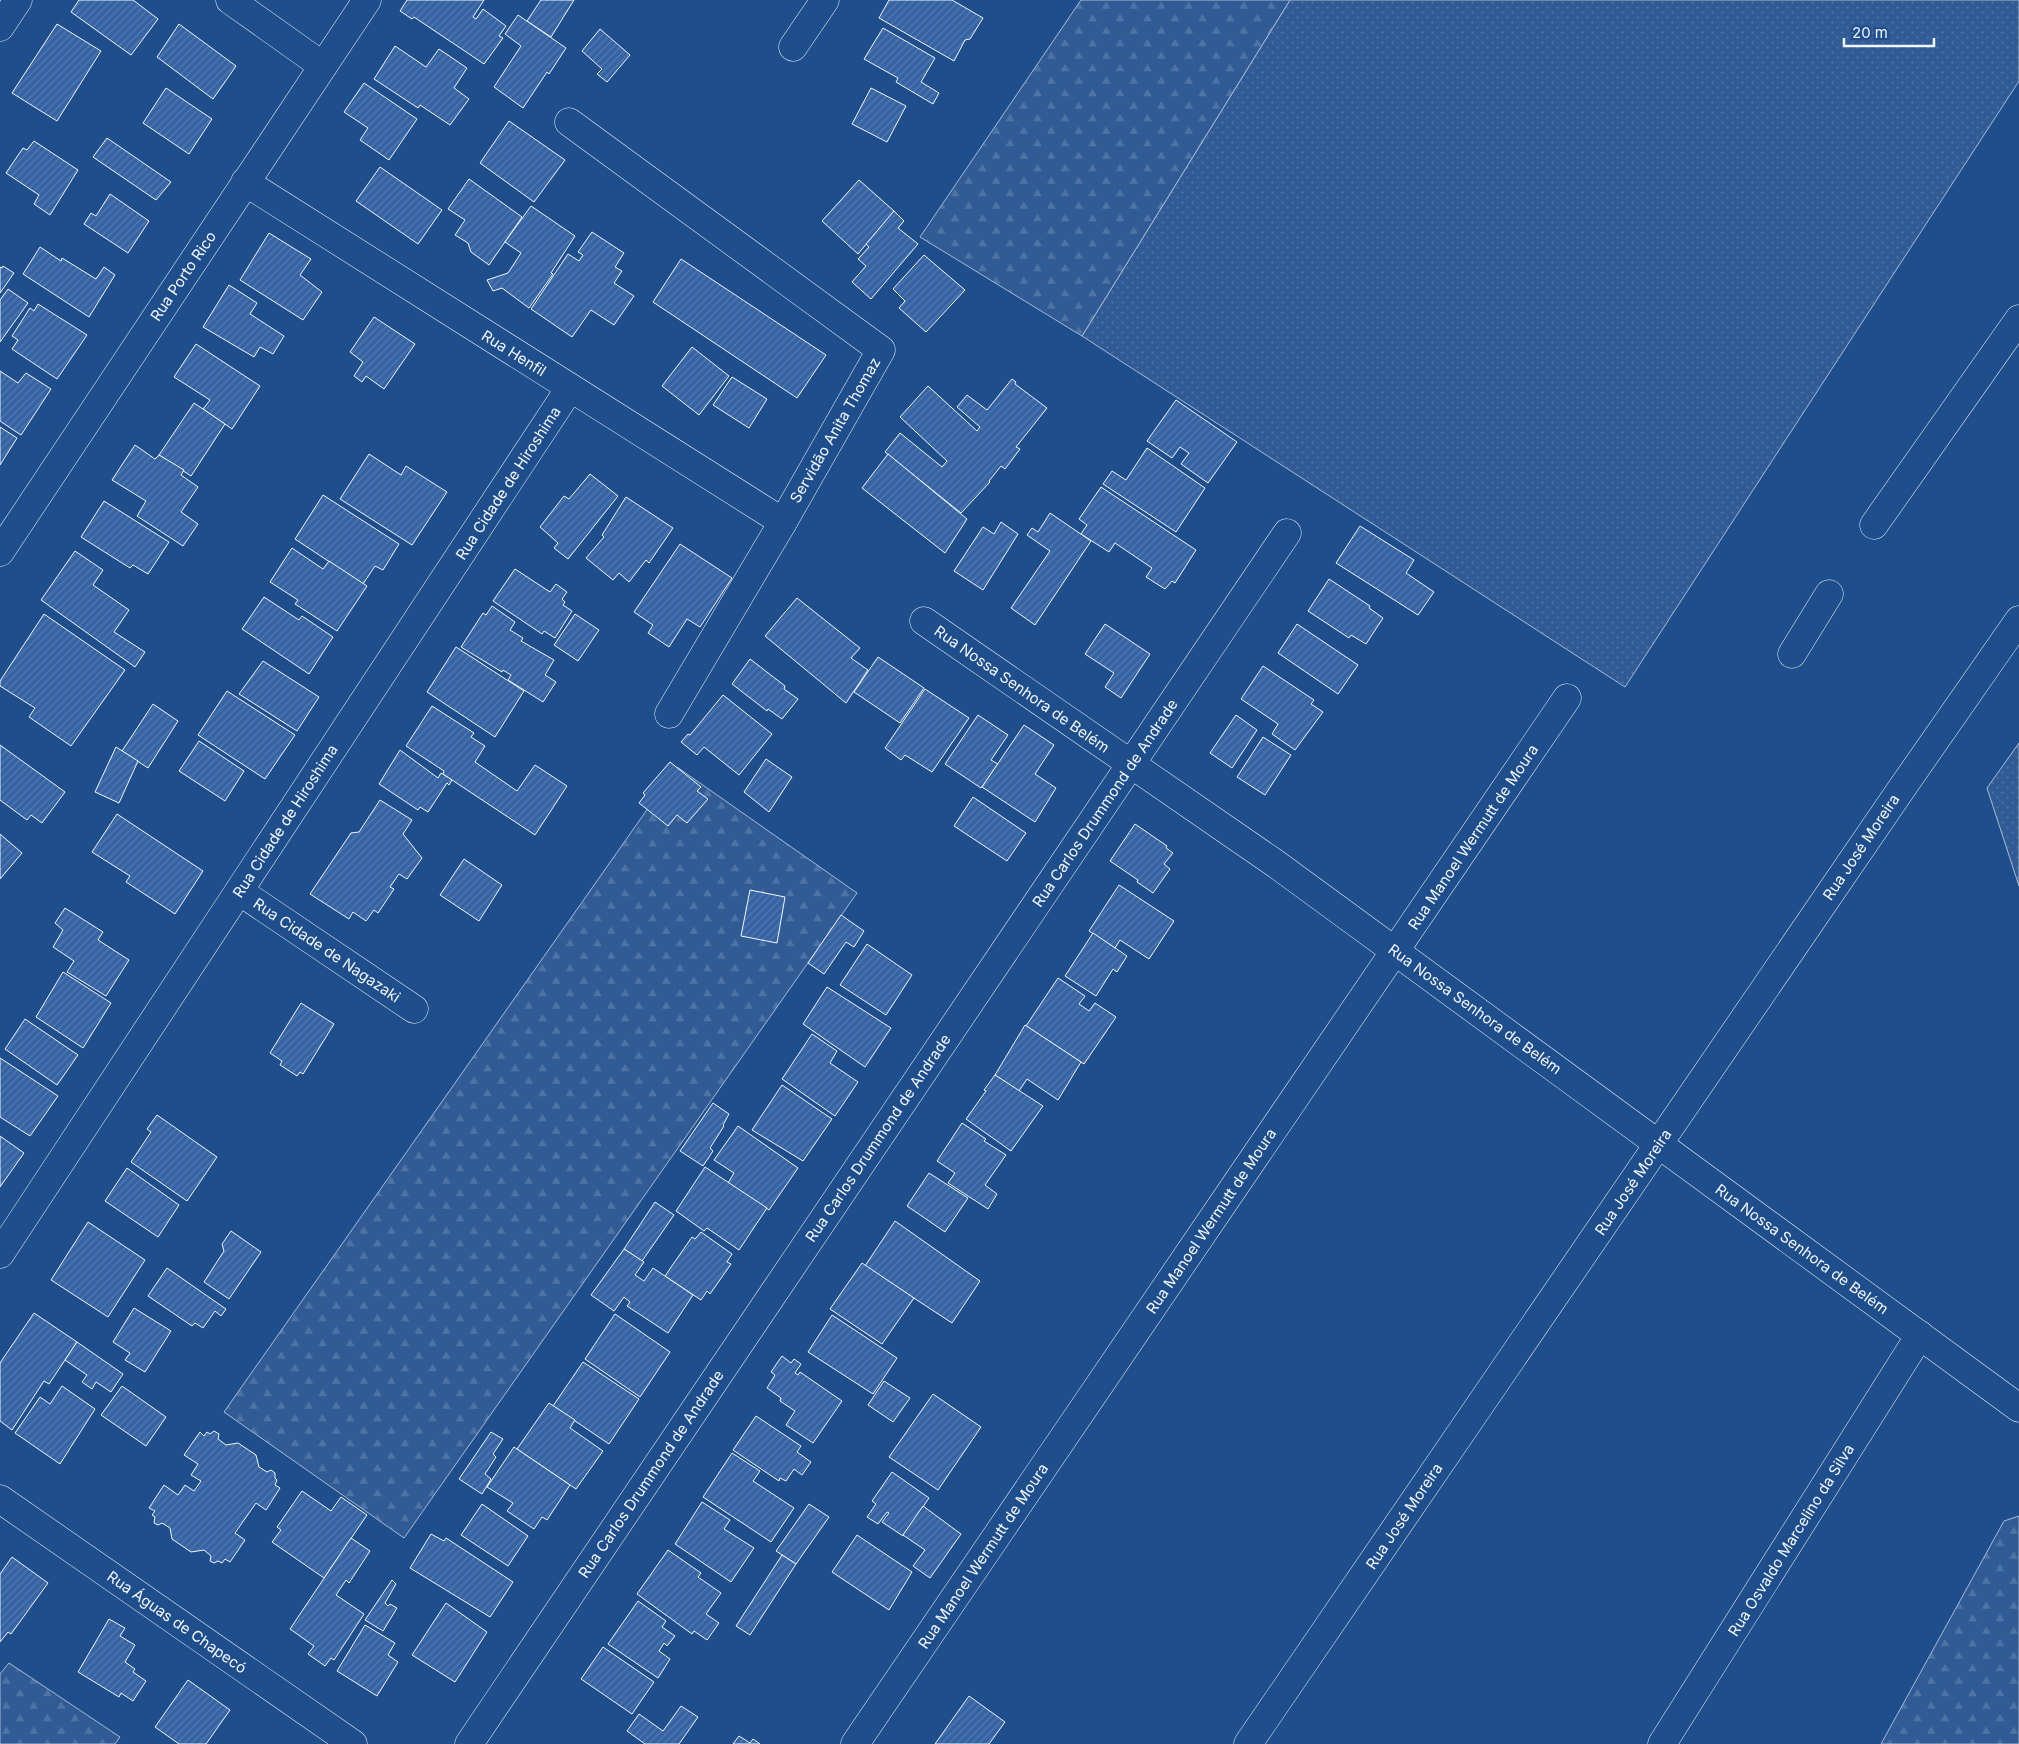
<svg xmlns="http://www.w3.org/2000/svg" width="2019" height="1744" font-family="Inter,sans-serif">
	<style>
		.grass { fill: url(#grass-dots); stroke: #a8bbd7 }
		.forest { fill: url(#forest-firs); stroke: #a8bbd7 }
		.building { fill: url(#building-hatch); stroke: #f2f6ff }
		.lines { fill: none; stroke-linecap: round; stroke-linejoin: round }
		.minor-casing { stroke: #f2f6ff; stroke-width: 29 }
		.major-casing { stroke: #f2f6ff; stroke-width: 29 }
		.minor { stroke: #1f4e8c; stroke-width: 28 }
		.major { stroke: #1f4e8c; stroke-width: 28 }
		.labels { text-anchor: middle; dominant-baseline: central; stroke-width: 4; stroke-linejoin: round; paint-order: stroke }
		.street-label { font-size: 15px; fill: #f2f6ff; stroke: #1f4e8c }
	</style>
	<defs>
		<pattern id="grass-dots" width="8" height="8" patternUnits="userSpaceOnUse" patternTransform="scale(1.25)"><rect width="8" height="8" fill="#305b95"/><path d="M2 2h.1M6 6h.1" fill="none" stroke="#4e73a5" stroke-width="1.8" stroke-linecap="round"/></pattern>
		<pattern id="forest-firs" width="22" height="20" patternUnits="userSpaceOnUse" patternTransform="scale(1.25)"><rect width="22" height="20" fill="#305b95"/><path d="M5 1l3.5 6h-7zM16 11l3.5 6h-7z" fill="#4e73a5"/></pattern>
		<pattern id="building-hatch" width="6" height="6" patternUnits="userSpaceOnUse" patternTransform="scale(1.25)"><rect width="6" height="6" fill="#3563a3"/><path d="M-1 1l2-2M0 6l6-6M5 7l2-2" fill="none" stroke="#537ab1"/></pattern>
	</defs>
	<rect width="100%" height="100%" fill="#1f4e8c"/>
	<g class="grass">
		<polygon points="1290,0 2019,0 2019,81 1625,687 1082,336"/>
		<polygon points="2019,743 2019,886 1987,788"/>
	</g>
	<g class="forest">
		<polygon points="1081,0 1290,0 1082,336 920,237"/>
		<polygon points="677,767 857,893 404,1538 224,1412"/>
		<polygon points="2019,1516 2019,1744 1881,1744 2004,1521"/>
		<polygon points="9,1663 120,1737 115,1744 0,1744 0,1674"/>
	</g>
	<g class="building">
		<polygon points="79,0 133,0 158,19 131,55 71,12"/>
		<polygon points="407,0 484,0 473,17 476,19 483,9 506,26 499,36 503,38 484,64 414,17 412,19 400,11"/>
		<polygon points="541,0 574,0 551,37 527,21"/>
		<polygon points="889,0 952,0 983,18 970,39 965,40 954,61 879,18"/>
		<polygon points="518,15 566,48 549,74 547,72 523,108 494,87 521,46 505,34"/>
		<polygon points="57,24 101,51 57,121 12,93"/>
		<polygon points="179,24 236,66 213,99 157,57"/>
		<polygon points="883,28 935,58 921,82 939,93 933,104 896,82 898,78 864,59"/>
		<polygon points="600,29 630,55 607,82 597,74 602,69 582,51"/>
		<polygon points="395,46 426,67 439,49 467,68 454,88 469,99 450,125 420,105 418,108 374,79"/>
		<polygon points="364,83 417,119 389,160 360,140 368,128 344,112"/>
		<polygon points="166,88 212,119 189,154 143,123"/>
		<polygon points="871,88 906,106 887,142 852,124"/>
		<polygon points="509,121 565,160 534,202 480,163"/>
		<polygon points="107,138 171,182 156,200 93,157"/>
		<polygon points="34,141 78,170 50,215 34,204 39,195 6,173 23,148 27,150"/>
		<polygon points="380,167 442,210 418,244 356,201"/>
		<polygon points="469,179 522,217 489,265 471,252 468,243 455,235 465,220 448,209"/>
		<polygon points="859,180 894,211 858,254 822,221"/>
		<polygon points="110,194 149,221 128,253 84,224 91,213 96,216"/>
		<polygon points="531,206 575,236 551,273 553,274 529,308 502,288 493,291 487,280 508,273 521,253 505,242"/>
		<polygon points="894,211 904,221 898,228 918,244 871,299 852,282 866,266 858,259 869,247 866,244"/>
		<polygon points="592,232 624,253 615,267 622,271 614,283 634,296 614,325 591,310 572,337 531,309 568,254 579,261 583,255 578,252"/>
		<polygon points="269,233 311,259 300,275 322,292 303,320 240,280"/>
		<polygon points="40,247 61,261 62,258 96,279 104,267 115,275 89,317 23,274"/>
		<polygon points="924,255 965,290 926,332 899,308 905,301 893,289"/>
		<polygon points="681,259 826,355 797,398 653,302"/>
		<polygon points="3,266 14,273 0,293 0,267 2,268"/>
		<polygon points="229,285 257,303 250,314 284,336 273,354 260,347 254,357 203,327"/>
		<polygon points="8,289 28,303 0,342 0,300"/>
		<polygon points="38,304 87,335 57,379 12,349 18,340 12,336 30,308 34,311"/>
		<polygon points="374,317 415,344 384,389 366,376 362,382 354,376 363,362 350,352"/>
		<polygon points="196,344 260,386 232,429 203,409 210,400 174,377"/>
		<polygon points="692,347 729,376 699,415 662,386"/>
		<polygon points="0,371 18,383 26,373 51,389 21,435 0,421"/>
		<polygon points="732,377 767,399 749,428 713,405"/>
		<polygon points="1012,379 1016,382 1015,384 1047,408 1016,447 1020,449 1005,469 1001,466 989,481 990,482 961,513 885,452 900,433 942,467 947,461 900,417 928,386 977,431 980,427 957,407 967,395 987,410"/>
		<polygon points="1176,400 1237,442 1208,483 1181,464 1189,453 1180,447 1172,458 1147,441"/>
		<polygon points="194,403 225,424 191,476 159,455"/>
		<polygon points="0,427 17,438 0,465"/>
		<polygon points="135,445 155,459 159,455 184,470 181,475 198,487 181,512 198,524 183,546 137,516 146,501 112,480"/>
		<polygon points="1147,448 1205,488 1176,532 1103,484 1112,471 1126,480"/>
		<polygon points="369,454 401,475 406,466 447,492 412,545 340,499"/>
		<polygon points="888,454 967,519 945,553 862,488"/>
		<polygon points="590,474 618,496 568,559 554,548 558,543 540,527 564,496 569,499"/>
		<polygon points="1101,487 1196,550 1175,583 1172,581 1165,589 1146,577 1152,568 1115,543 1109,552 1081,534 1087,525 1079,519"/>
		<polygon points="323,495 399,544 383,570 375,566 363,584 295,539"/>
		<polygon points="626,497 673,528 649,563 646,560 629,582 619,573 613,580 586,558 604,537 602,535"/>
		<polygon points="104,501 169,542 148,574 133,565 130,568 81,537"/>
		<polygon points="1050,513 1091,541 1035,625 1011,608 1050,551 1027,535 1032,528 1038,532"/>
		<polygon points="1001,522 1018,534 983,590 954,571 983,527 994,534"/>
		<polygon points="1360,526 1414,560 1406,573 1434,592 1418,615 1336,563"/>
		<polygon points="680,544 732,578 700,627 687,619 669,647 648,633 653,625 634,612"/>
		<polygon points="292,548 323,569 329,561 367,586 337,631 295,604 298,600 270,582"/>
		<polygon points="75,551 103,570 93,585 129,610 114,632 145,652 135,667 41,600"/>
		<polygon points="515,569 550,592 556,584 567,592 562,599 565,602 563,605 572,611 555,638 544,631 542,634 493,601"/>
		<polygon points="1329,579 1370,606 1369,608 1383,618 1366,644 1351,635 1349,638 1308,611"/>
		<polygon points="264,597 299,620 302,616 333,637 309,674 242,629"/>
		<polygon points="797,598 860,648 851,658 868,670 846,703 765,636"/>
		<polygon points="492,606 515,622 510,630 523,638 521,641 554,660 545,675 556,682 543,702 508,680 511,675 503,670 502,672 461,647 483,613 486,615"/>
		<polygon points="44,614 125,670 71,746 29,717 35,708 0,686 0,681"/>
		<polygon points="575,614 599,630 578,661 554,645"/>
		<polygon points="1105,624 1150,654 1121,698 1105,687 1114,673 1085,654"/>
		<polygon points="1297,624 1358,665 1338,694 1278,653"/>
		<polygon points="456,647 524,691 495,737 427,692"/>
		<polygon points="878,657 924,688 900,723 854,692"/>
		<polygon points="750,659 785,686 784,689 798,699 782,719 768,709 767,711 732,684"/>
		<polygon points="263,661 319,697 297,731 239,694"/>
		<polygon points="1263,666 1314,700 1311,704 1323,712 1295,750 1272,734 1278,724 1241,699"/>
		<polygon points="925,689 969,718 932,772 905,755 901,760 885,748"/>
		<polygon points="227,691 295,735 265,779 198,735"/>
		<polygon points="723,695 772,734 739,775 704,747 697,755 681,742 688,734 690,735"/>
		<polygon points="153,704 178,721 148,768 122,751"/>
		<polygon points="432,706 474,733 471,737 485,746 475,762 517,791 535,765 567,786 535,835 443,774 444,771 406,746"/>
		<polygon points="978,715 1008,735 991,760 998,764 981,788 945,764"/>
		<polygon points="1236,715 1257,730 1232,768 1210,753"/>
		<polygon points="1024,725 1054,745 1035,774 1056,788 1035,822 982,787"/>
		<polygon points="1263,737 1291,755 1265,795 1237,777"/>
		<polygon points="199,741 244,771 225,801 179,771"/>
		<polygon points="0,745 65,792 42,823 31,815 27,820 0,800"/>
		<polygon points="116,747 138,761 119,803 95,792"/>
		<polygon points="400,750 438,778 441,773 452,780 449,785 447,783 428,812 420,807 418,810 379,784"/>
		<polygon points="766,759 792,777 769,812 744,792"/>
		<polygon points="670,762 701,787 697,791 708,799 687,823 677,815 668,826 639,803 645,795 643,793"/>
		<polygon points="973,797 1026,833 1007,861 954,826"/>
		<polygon points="380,800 412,820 403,834 422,858 407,879 399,874 390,887 394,889 378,913 374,910 366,921 353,912 349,919 310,894 351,833 359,832"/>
		<polygon points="117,814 203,871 175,914 126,882 130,876 92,852"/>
		<polygon points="1135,824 1167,846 1166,848 1173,853 1164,864 1170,869 1153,893 1137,882 1138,880 1110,861"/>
		<polygon points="0,834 22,853 0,879"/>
		<polygon points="464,859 502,885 479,921 440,895"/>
		<polygon points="1119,885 1174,921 1149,959 1120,940 1115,948 1089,931"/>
		<polygon points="750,890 785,897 777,943 741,936"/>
		<polygon points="65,908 103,932 98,940 129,960 106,996 67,972 74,961 53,947 63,930 55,923"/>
		<polygon points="841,915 864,931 854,947 846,942 824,974 808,963"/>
		<polygon points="1093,933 1127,956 1117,972 1113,969 1096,996 1065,976"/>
		<polygon points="867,944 912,975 886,1015 840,985"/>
		<polygon points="63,972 111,1003 83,1048 36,1017"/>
		<polygon points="1058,978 1085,996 1079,1004 1089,1011 1095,1003 1116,1017 1084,1064 1026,1026"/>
		<polygon points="827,987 891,1028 865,1067 803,1024"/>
		<polygon points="301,1003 334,1024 303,1074 300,1072 297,1076 280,1065 282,1061 270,1053"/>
		<polygon points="25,1019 78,1055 57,1085 5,1049"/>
		<polygon points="1025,1025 1081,1062 1058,1100 1027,1079 1019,1091 995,1075"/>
		<polygon points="812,1034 837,1051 830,1063 858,1082 835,1116 782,1079"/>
		<polygon points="0,1058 58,1096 30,1136 0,1117"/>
		<polygon points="995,1075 1043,1106 1011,1151 966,1119 986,1091 984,1090"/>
		<polygon points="782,1085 832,1119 803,1161 752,1130"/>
		<polygon points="713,1103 729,1114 723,1125 724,1126 710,1148 713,1151 703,1166 680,1151"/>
		<polygon points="157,1115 217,1157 187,1201 131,1162 151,1132 147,1129"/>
		<polygon points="962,1123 986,1139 984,1141 1006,1155 985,1185 997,1194 988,1209 948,1183 955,1173 937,1161"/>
		<polygon points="738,1126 798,1168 769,1210 728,1183 734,1173 714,1160"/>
		<polygon points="0,1136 24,1153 0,1187"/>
		<polygon points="705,1167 767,1208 739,1250 707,1228 704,1231 676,1211"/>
		<polygon points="127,1168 179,1205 158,1237 105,1201"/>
		<polygon points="929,1173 968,1198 945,1232 907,1206"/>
		<polygon points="655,1202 674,1215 642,1261 624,1249"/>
		<polygon points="895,1221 980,1281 952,1323 865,1266"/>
		<polygon points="88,1222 145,1260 108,1317 51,1280"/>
		<polygon points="231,1231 261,1252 229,1299 204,1282 224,1251 222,1244"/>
		<polygon points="701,1232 732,1254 727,1262 731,1264 710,1294 707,1291 701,1300 665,1276 692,1237 695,1239"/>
		<polygon points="624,1249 644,1262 635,1275 644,1281 653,1268 693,1295 668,1333 627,1306 630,1302 624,1297 614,1311 591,1295"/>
		<polygon points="862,1263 914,1298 882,1344 830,1309"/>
		<polygon points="167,1268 226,1309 221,1316 215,1311 203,1328 195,1323 192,1326 148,1296"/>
		<polygon points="134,1308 171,1331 145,1372 125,1360 130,1353 113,1342"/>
		<polygon points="34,1313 77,1342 49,1384 44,1381 12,1430 0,1421 0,1363"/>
		<polygon points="615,1314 670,1352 640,1397 585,1359"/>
		<polygon points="832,1315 897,1358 873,1394 808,1352"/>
		<polygon points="77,1342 123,1374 111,1392 96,1382 92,1389 82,1382 87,1375 65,1360"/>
		<polygon points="782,1356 791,1363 794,1359 801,1364 795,1373 798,1375 800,1372 842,1401 813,1443 786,1425 795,1411 780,1401 781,1398 767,1388 775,1375 771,1372"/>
		<polygon points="583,1362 639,1399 609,1444 553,1406"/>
		<polygon points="884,1381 910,1398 893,1422 868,1405"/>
		<polygon points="62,1386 95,1409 60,1464 15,1433 40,1397 50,1404"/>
		<polygon points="122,1386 166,1417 146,1446 101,1415"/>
		<polygon points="933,1394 981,1427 938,1490 889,1457"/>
		<polygon points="549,1403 575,1420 570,1428 603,1451 576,1489 517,1449"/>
		<polygon points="756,1416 801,1446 797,1452 811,1462 802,1475 794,1469 786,1481 780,1478 779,1481 733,1450"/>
		<polygon points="214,1431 219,1434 218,1439 226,1445 238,1443 256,1455 259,1467 267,1472 271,1470 275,1473 275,1478 277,1480 275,1485 280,1488 266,1510 256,1503 235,1533 245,1540 230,1562 225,1559 222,1563 218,1561 214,1563 210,1561 211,1556 204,1550 191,1552 172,1539 170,1528 162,1523 158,1525 154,1523 155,1517 152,1515 155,1511 149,1508 164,1485 178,1495 185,1485 194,1491 201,1481 191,1475 198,1464 184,1455 200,1432 204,1436 207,1432 210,1434"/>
		<polygon points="491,1432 503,1439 493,1454 496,1457 485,1474 491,1479 482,1494 459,1479"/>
		<polygon points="514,1447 570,1485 547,1520 542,1517 534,1529 507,1511 513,1503 487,1487"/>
		<polygon points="732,1453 760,1471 753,1481 794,1508 771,1542 703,1497"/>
		<polygon points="892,1472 929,1498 903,1536 882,1522 889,1513 887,1512 878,1524 867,1517 876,1504 872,1501"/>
		<polygon points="302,1491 331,1511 341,1497 367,1515 324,1578 272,1542 281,1530 277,1527"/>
		<polygon points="702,1502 730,1520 724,1529 754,1548 731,1582 675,1544"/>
		<polygon points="482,1504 528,1536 508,1566 461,1535"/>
		<polygon points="809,1504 829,1517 796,1564 776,1551"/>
		<polygon points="923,1506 961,1534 930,1578 913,1566 925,1550 903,1535"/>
		<polygon points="431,1534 444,1541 446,1538 513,1582 490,1617 410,1568"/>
		<polygon points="857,1535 912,1572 889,1610 832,1572"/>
		<polygon points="351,1538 370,1551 349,1583 346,1580 336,1595 364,1614 334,1660 331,1658 325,1666 308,1654 314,1646 290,1629"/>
		<polygon points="668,1550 701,1573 698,1577 721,1593 706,1614 719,1623 707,1640 694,1631 692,1634 637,1594"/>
		<polygon points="782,1555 796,1564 750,1635 736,1626"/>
		<polygon points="12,1557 48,1583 11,1634 8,1632 0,1642 0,1574"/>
		<polygon points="392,1580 396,1584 385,1603 388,1606 390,1604 397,1608 383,1631 365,1620"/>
		<polygon points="638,1601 666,1621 662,1627 675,1636 667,1646 664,1643 659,1651 670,1659 658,1678 608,1644"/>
		<polygon points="446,1603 487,1632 455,1682 412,1655"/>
		<polygon points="109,1619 125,1628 120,1636 135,1645 125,1662 135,1669 133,1672 146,1681 133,1701 121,1693 119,1697 78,1672"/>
		<polygon points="365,1625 395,1643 388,1655 398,1662 377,1696 337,1671"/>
		<polygon points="603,1647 654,1682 632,1714 581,1679"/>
		<polygon points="188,1680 230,1710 206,1744 179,1744 155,1727"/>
		<polygon points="969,1696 1005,1722 989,1744 935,1744"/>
		<polygon points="681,1706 698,1717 679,1744 645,1744 627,1731 639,1714 663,1731"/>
		<polygon points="739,1736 750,1743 753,1739 760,1744 733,1744"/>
	</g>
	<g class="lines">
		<defs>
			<g id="minor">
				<polyline points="230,0 323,66"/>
				<polyline points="0,27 18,0"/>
				<polyline points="793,47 825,0"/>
				<polyline points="569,122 881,350 783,522 669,714"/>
				<polyline points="245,182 783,522"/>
				<polyline points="1874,525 2019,319"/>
				<polyline points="924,621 1276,864 2019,1408"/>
				<polyline points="1792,654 1829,594"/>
				<polyline points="239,891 414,1009"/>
				<polyline points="0,1254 570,388"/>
				<polyline points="0,1499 353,1744"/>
				<polyline points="469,1744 1287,533"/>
				<polyline points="855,1744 1567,698"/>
				<polyline points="1248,1744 1902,788 2019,620"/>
				<polyline points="1662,1744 1920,1335"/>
			</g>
			<polyline id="major" points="0,552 367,0"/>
		</defs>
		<use href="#minor" class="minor-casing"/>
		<use href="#major" class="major-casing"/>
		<use href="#minor" class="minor"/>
		<use href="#major" class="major"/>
	</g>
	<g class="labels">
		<g class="street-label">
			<text transform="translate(183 276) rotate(-56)">Rua Porto Rico</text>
			<text transform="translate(514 353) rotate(32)">Rua Henfil</text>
			<text transform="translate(835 430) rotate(-60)">Servidão Anita Thomaz</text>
			<text transform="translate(508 483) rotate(-57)">Rua Cidade de Hiroshima</text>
			<text transform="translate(1022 689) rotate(35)">Rua Nossa Senhora de Belém</text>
			<text transform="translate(1105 803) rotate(-56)">Rua Carlos Drummond de Andrade</text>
			<text transform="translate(285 821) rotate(-57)">Rua Cidade de Hiroshima</text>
			<text transform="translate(1473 837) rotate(-56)">Rua Manoel Wermutt de Moura</text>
			<text transform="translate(1861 847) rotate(-56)">Rua José Moreira</text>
			<text transform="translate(327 950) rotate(34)">Rua Cidade de Nagazaki</text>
			<text transform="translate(1475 1009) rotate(36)">Rua Nossa Senhora de Belém</text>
			<text transform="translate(878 1138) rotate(-56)">Rua Carlos Drummond de Andrade</text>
			<text transform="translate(1633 1182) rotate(-56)">Rua José Moreira</text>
			<text transform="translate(1211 1221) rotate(-56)">Rua Manoel Wermutt de Moura</text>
			<text transform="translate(1802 1249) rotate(36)">Rua Nossa Senhora de Belém</text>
			<text transform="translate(651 1474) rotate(-56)">Rua Carlos Drummond de Andrade</text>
			<text transform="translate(1404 1516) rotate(-56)">Rua José Moreira</text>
			<text transform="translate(1791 1540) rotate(-58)">Rua Osvaldo Marcelino da Silva</text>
			<text transform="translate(983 1556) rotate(-56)">Rua Manoel Wermutt de Moura</text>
			<text transform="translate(177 1622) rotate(35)">Rua Águas de Chapecó</text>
		</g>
	</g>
	<path d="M1844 38v8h90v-8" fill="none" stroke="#f2f6ff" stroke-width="2.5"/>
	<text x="1852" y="38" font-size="15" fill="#f2f6ff" stroke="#1f4e8c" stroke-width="4" paint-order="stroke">20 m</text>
</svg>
